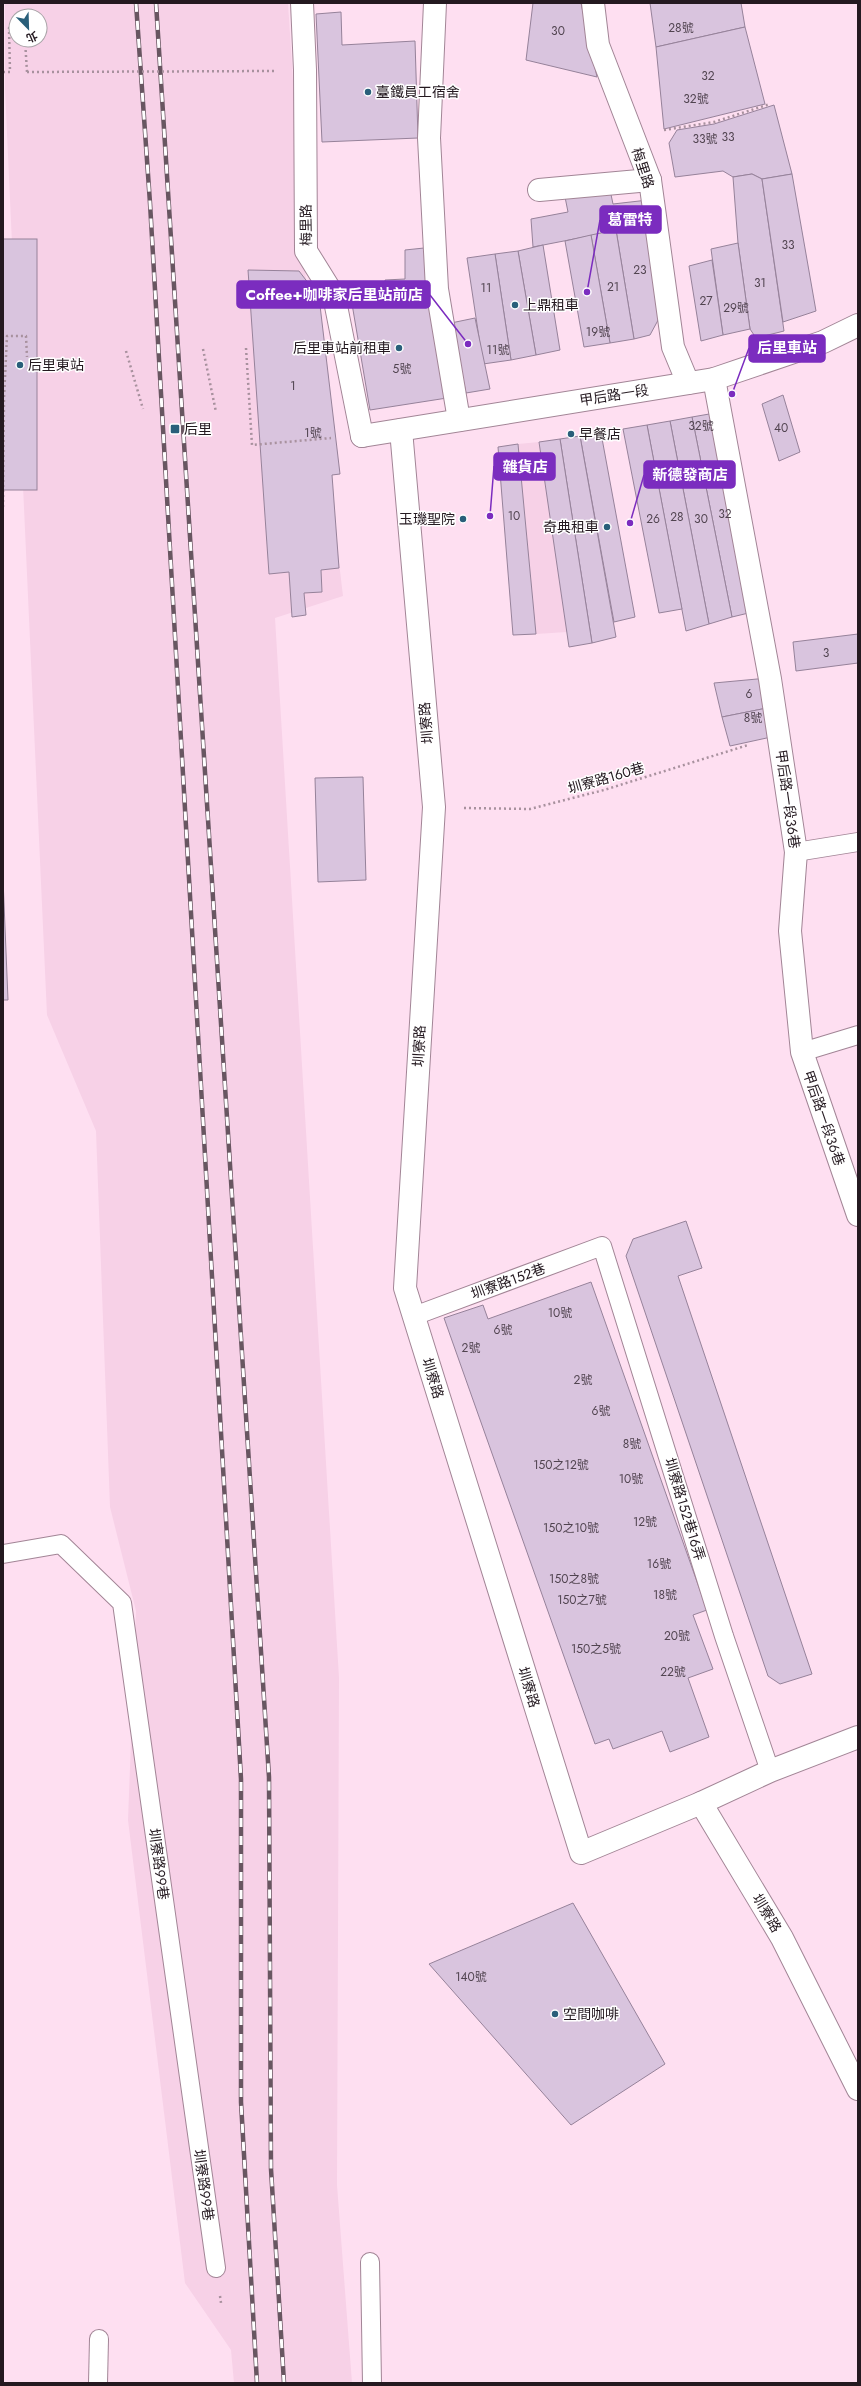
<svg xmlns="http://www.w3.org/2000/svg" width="861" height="2386" font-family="Jost,'Noto Sans TC',sans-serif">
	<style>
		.built { fill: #f7d1e7; fill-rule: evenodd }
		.building { fill: #d9c4de; stroke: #96829a }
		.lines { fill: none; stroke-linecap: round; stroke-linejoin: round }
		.service-casing { stroke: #a28596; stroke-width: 20 }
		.minor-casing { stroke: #a28596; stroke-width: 24 }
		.tertiary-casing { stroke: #a28596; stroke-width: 24 }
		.secondary-casing { stroke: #a28596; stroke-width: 24 }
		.path { stroke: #a8919e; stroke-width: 2.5; stroke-dasharray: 2 3; stroke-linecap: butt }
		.service { stroke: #fff; stroke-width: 18 }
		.minor { stroke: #fff; stroke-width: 22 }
		.tertiary { stroke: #fff; stroke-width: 22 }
		.secondary { stroke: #fff; stroke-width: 22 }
		.rail-casing { stroke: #685661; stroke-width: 4.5 }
		.rail { stroke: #fff; stroke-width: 3; stroke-dasharray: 9; stroke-linecap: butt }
		.path-bridge { stroke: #a8919e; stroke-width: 2.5; stroke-dasharray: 2 3; stroke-linecap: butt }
		.poi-dot { fill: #295f7a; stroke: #fff; stroke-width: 1.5 }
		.labels { text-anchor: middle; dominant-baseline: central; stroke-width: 3; stroke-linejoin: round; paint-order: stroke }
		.number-label { font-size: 12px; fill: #514450 }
		.poi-label { font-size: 14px; fill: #241920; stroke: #fff; text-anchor: start }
		.street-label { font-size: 14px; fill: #241920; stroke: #fff }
		.leader { fill: none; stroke: #7b2cbf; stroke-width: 1.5 }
		.callout-dot { fill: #7b2cbf; stroke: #fff; stroke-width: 1.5 }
		.callout { fill: #7b2cbf; stroke: #7b2cbf; stroke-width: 1.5 }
		.callout-label { font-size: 15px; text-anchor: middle; font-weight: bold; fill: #fff }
	</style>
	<rect width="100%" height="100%" fill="#fedff1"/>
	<g class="built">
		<path d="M5,3H288L306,282L343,596L275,618L339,1678L337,2185L352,2383H234L231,2350L185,2283L128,1820L136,1611L110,1507L96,1131L47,1015L5,89ZM16,16H40V40H16Z"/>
		<polygon points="539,442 567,632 536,634 518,444"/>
	</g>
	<g class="building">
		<polygon points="533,3 581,3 597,77 526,60"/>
		<polygon points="650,3 741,3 745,27 656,47"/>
		<polygon points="341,12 342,45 415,41 418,138 322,142 316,14"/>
		<polygon points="745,27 765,104 664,129 656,47"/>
		<polygon points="774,105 792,174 762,179 752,174 733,177 723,171 675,177 669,143 677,130 714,124"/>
		<polygon points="752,174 762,179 784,331 756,338 750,329 738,243 733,177"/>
		<polygon points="792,174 816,311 783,322 762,179"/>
		<polygon points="609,185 613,204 648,200 651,224 533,247 531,219 568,212 564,192"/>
		<polygon points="651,224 663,311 650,335 634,339 616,230"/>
		<polygon points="616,230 634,339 610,343 591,235"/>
		<polygon points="591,235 610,343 584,347 565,241"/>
		<rect x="3" y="239" width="34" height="251"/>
		<polygon points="738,243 750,329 723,335 711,249"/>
		<polygon points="543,245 560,350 536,355 518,251"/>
		<polygon points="424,248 447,398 370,410 351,298 385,291 385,280 405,279 405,250"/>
		<polygon points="518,251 536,355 511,360 495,254"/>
		<polygon points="495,254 511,360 483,364 467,258"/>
		<polygon points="712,260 723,335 701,341 689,266"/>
		<polygon points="248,270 299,271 319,297 340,474 332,475 339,568 321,570 322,592 304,593 306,615 292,617 289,572 269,574"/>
		<polygon points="475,318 490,389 466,393 451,323"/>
		<polygon points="783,395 800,452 779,461 762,404"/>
		<polygon points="715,413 761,610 732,617 692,417"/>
		<polygon points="692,417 732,617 709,624 670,421"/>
		<polygon points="670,421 709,624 686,631 647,425"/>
		<polygon points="647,425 682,609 659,613 623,429"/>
		<polygon points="601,433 635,617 614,622 580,436"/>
		<polygon points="580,436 616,637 592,643 560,439"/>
		<polygon points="560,439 592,643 569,647 539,442"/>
		<polygon points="518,444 536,634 513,635 498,447"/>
		<polygon points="858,634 858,663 796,671 793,642"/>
		<polygon points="779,677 782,705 722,717 714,683"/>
		<polygon points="782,705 785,734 730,746 722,717"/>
		<polygon points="363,777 366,880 318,882 315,778"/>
		<polygon points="3,879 8,1000 3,1000"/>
		<polygon points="686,1221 702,1268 678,1276 812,1674 780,1684 768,1676 626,1256 633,1239"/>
		<polygon points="591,1282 707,1610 693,1615 713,1669 688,1678 709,1737 670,1752 662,1731 613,1749 609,1739 595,1744 444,1318 483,1305 488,1319"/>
		<polygon points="573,1903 665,2064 571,2125 429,1964"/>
	</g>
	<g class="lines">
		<defs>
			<g id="service">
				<polyline points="796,852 858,842"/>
				<polyline points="802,1052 858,1035"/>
				<polyline points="414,1316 602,1246 724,1636 770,1771"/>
				<polyline points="3,1554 61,1544 122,1603 216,2268"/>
				<polyline points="370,2262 372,2383"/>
				<polyline points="98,2383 99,2339"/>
			</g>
			<g id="minor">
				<polyline points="302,3 305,70 306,251 334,296 362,436"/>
				<polyline points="435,3 429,138 437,289 459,420"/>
				<polyline points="593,3 598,45 650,180 673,347 688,383"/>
				<polyline points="539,190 650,180"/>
				<polyline points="714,379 770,679 796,852 790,931 802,1052 858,1215"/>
				<polyline points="701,1803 770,1771 858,1737"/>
			</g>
			<polyline id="tertiary" points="401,430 434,807 405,1288 581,1853 701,1803 782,1938 858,2089"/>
			<polyline id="secondary" points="362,436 714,379 823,342 858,325"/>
		</defs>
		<use href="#service" class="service-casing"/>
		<use href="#minor" class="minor-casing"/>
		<use href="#tertiary" class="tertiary-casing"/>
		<use href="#secondary" class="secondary-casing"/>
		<g class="path">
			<polyline points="25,40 27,72"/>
			<polyline points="3,72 10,72 9,28 16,28"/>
			<polyline points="664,130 714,122 770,104"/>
			<polyline points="246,348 252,445 331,438"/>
			<polyline points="203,349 216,412"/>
			<polyline points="126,351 143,409"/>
			<polyline points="3,507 4,398 7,336 26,336 27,357"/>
			<polyline points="464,808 530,809 604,790 748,745"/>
			<polyline points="220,2296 221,2303"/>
		</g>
		<use href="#service" class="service"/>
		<use href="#minor" class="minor"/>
		<use href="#tertiary" class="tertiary"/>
		<use href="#secondary" class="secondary"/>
		<defs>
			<g id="rail">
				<polyline points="136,3 150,203 241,1779 241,2102 257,2383"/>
				<polyline points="156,3 269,1777 271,2169 284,2383"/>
			</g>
		</defs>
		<use href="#rail" class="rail-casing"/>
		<use href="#rail" class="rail"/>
		<polyline class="path-bridge" points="27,72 274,71"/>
	</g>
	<g class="poi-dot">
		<circle cx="368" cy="92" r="4"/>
		<circle cx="515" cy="305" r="4"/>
		<circle cx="399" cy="348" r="4"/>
		<circle cx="20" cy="365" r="4"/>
		<rect x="170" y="424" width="10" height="10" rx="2"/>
		<circle cx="571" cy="434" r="4"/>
		<circle cx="463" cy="519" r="4"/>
		<circle cx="607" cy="527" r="4"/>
		<circle cx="555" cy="2014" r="4"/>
	</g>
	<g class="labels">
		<g class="number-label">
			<text x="681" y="28">28號</text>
			<text x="558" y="31">30</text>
			<text x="708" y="76">32</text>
			<text x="696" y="99">32號</text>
			<text x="728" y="137">33</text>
			<text x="705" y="139">33號</text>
			<text x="788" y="245">33</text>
			<text x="640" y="270">23</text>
			<text x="760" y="283">31</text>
			<text x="613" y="287">21</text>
			<text x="486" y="288">11</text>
			<text x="706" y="301">27</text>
			<text x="736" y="308">29號</text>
			<text x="598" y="332">19號</text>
			<text x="498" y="350">11號</text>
			<text x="402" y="369">5號</text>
			<text x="293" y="386">1</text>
			<text x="701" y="426">32號</text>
			<text x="781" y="428">40</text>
			<text x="313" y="433">1號</text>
			<text x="725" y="514">32</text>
			<text x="514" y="516">10</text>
			<text x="677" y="517">28</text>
			<text x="653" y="519">26</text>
			<text x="701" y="519">30</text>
			<text x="826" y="653">3</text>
			<text x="749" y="694">6</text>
			<text x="753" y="718">8號</text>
			<text x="560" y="1313">10號</text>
			<text x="503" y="1330">6號</text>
			<text x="471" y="1348">2號</text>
			<text x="583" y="1380">2號</text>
			<text x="601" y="1411">6號</text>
			<text x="632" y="1444">8號</text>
			<text x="561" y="1465">150之12號</text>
			<text x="631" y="1479">10號</text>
			<text x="645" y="1522">12號</text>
			<text x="571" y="1528">150之10號</text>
			<text x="659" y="1564">16號</text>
			<text x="574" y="1579">150之8號</text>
			<text x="665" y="1595">18號</text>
			<text x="582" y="1600">150之7號</text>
			<text x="677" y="1636">20號</text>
			<text x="596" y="1649">150之5號</text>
			<text x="673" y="1672">22號</text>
			<text x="471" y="1977">140號</text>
		</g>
		<g class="poi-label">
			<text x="376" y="92">臺鐵員工宿舍</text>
			<text x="523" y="305">上鼎租車</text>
			<text x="391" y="348" text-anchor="end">后里車站前租車</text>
			<text x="28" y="365">后里東站</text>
			<text x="184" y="429">后里</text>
			<text x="579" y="434">早餐店</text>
			<text x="455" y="519" text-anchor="end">玉璣聖院</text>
			<text x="599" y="527" text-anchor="end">奇典租車</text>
			<text x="563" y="2014">空間咖啡</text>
		</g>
		<g class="street-label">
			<text transform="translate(643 168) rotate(72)">梅里路</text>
			<text transform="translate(306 225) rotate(-91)">梅里路</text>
			<text transform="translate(614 395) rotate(-9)">甲后路一段</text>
			<text transform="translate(426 723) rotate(-95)">圳寮路</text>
			<text transform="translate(606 778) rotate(-16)">圳寮路160巷</text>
			<text transform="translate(788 799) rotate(82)">甲后路一段36巷</text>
			<text transform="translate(419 1046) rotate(-87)">圳寮路</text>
			<text transform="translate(824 1118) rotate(71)">甲后路一段36巷</text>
			<text transform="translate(508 1281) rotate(-20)">圳寮路152巷</text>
			<text transform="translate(433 1378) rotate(73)">圳寮路</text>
			<text transform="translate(685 1509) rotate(73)">圳寮路152巷16弄</text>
			<text transform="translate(529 1687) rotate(73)">圳寮路</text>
			<text transform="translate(159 1864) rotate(82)">圳寮路99巷</text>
			<text transform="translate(767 1913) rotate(59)">圳寮路</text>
			<text transform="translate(204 2185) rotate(82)">圳寮路99巷</text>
		</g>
	</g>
	<path class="leader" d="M587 292L600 220M468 344L430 295M732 394L749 348M490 516L494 466M630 523L644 475"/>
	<g class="callout-dot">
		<circle cx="587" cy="292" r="4"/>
		<circle cx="468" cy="344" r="4"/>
		<circle cx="732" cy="394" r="4"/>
		<circle cx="490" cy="516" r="4"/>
		<circle cx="630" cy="523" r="4"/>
	</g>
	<g class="callout">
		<rect x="600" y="206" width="61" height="27" rx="4"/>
		<rect x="237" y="281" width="193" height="27" rx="4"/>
		<rect x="749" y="335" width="76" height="27" rx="4"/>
		<rect x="494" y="453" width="61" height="27" rx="4"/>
		<rect x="644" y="461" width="91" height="27" rx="4"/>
	</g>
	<g class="callout-label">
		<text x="630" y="225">葛雷特</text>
		<text x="334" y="300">Coffee+咖啡家后里站前店</text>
		<text x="787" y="353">后里車站</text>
		<text x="525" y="472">雜貨店</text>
		<text x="690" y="480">新德發商店</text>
	</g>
	<rect width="861" height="2386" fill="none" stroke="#241920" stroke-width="8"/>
	<g transform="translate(28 28) rotate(157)"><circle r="19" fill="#ffffff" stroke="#a7a3a6"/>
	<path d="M0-3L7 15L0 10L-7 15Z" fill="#295f7a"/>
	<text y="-6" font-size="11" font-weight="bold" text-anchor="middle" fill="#241920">北</text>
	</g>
</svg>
